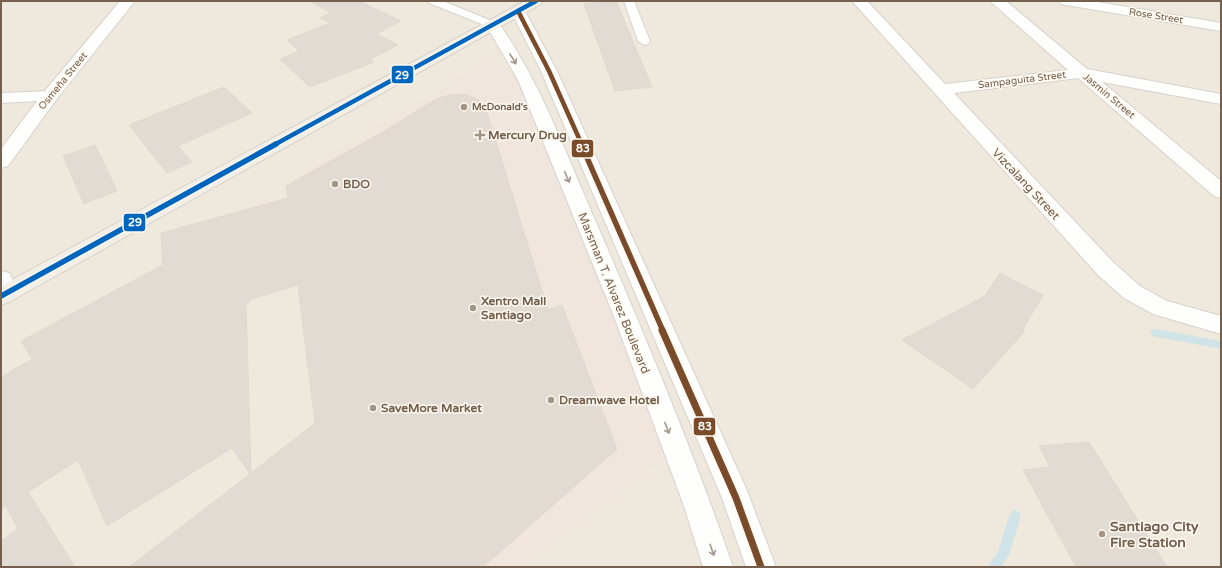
<svg xmlns="http://www.w3.org/2000/svg" width="1222" height="568" font-family="'Varela Round',sans-serif">
	<style>
		.residential { fill: #efe8dc }
		.commercial { fill: #f1e6dd }
		.lines { fill: none; stroke-linecap: round; stroke-linejoin: round }
		.stream { fill: #d0e3e7; fill-rule: evenodd }
		.building { fill: #e2dbd3; stroke: #e0d9d0; fill-rule: evenodd }
		.lane-casing { stroke: #d7d2cc; stroke-width: 2 }
		.street-casing { stroke: #d7d2cc; stroke-width: 2 }
		.secondary-casing { stroke: #d7d2cc; stroke-width: 2 }
		.primary-casing { stroke: #d8d2cb; stroke-width: 2 }
		.lane { fill: #fefefc; fill-rule: evenodd }
		.street { fill: #fefefc; fill-rule: evenodd }
		.secondary { fill: #fefefc; fill-rule: evenodd }
		.primary { fill: #f2efe7; fill-rule: evenodd }
		.bus-1-far2-casing { stroke: #fefaf1; stroke-width: 6 }
		.bus-1-far1-casing { stroke: #fefaf1; stroke-width: 8 }
		.bus-1-casing { stroke: #fefaf1; stroke-width: 10 }
		.bus-2-far1-casing { stroke: #fefaf1; stroke-width: 6 }
		.bus-2-casing { stroke: #fefaf1; stroke-width: 8 }
		.bus-1-far2 { stroke: #7a4b2a; stroke-width: 4.5 }
		.bus-1-far1 { stroke: #7a4b2a; stroke-width: 5.5 }
		.bus-1 { stroke: #7a4b2a; stroke-width: 7 }
		.bus-2-far1 { stroke: #0065bd; stroke-width: 4.5 }
		.bus-2 { stroke: #0065bd; stroke-width: 5.5 }
		.oneway { stroke: #a5978c }
		.poi-dot { fill: #a29487; stroke: #fefaf1; stroke-width: 1.5 }
		.labels { text-anchor: middle; dominant-baseline: central; stroke-width: 3; stroke-linejoin: round; paint-order: stroke }
		.far-street-label { font-size: 10px; fill: #75604f; stroke: #fefaf1 }
		.far-poi-label { font-size: 10px; font-weight: bold; fill: #75604f; stroke: #fefaf1; text-anchor: start }
		.poi-label { font-size: 12px; font-weight: bold; fill: #75604f; stroke: #fefaf1; text-anchor: start }
		.street-label { font-size: 12px; fill: #75604f; stroke: #fefaf1 }
		.near-poi-label { font-size: 14px; font-weight: bold; fill: #75604f; stroke: #fefaf1; text-anchor: start }
		.line-badge { stroke: #fefaf1; stroke-width: 1.5 }
		.badge-label { font-size: 11px; text-anchor: middle; font-weight: bold; fill: #fff }
	</style>
	<rect width="100%" height="100%" fill="#f7f5ee"/>
	<rect class="residential" x="1" y="1" width="1220" height="566"/>
	<polygon class="commercial" points="487,62 507,68 527,89 674,449 521,567 371,567 349,471 312,167"/>
	<g class="lines">
		<g class="stream">
			<polygon points="1155,329 1221,341 1221,349 1152,336 1150,333 1152,330"/>
			<polygon points="1015,510 1019,512 1021,516 1009,555 1001,567 987,567 998,552 1009,516 1011,512"/>
		</g>
	</g>
	<g class="building">
		<polygon points="310,1 359,1 401,21 376,34 398,45 371,59 374,62 310,87 280,59 299,51 287,40 330,23 320,18 331,13"/>
		<polygon points="616,1 652,87 615,91 584,4"/>
		<polygon points="224,87 252,113 178,146 192,162 167,173 129,125"/>
		<path d="M453,94L468,95L479,100L485,106L548,310L562,305L617,449L483,567H129L250,474L232,448L107,526L78,460L28,492L75,567H1V541L18,529L6,506L1,509V377L32,359L21,341L163,265L161,233L288,198L286,186L383,132L436,99ZM298,285L315,423L251,473L246,304L249,303V300Z"/>
		<polygon points="95,145 117,191 84,204 63,156"/>
		<polygon points="1000,273 1043,295 1023,329 1025,331 973,389 902,340 985,296"/>
		<polygon points="1089,442 1167,567 1076,567 1023,470 1050,467 1039,446"/>
	</g>
	<g class="lines">
		<defs>
			<g id="lane">
				<polygon points="428,1 443,1 497,23 499,25 497,27 489,27 429,3"/>
				<polygon points="624,1 634,1 650,41 648,44 644,45 638,41"/>
			</g>
			<g id="street">
				<polygon points="852,1 867,1 945,84 1068,70 990,1 1006,1 1087,69 1221,94 1221,104 1102,82 1221,181 1221,198 1214,196 1078,78 954,93 1114,263 1140,286 1167,301 1221,316 1221,334 1153,314 1124,298 1098,275"/>
				<polygon points="1059,1 1092,1 1221,23 1221,31 1066,5 1061,4"/>
				<polygon points="50,91 56,92 58,96 56,100 1,103 1,93"/>
			</g>
			<g id="secondary">
				<polygon points="120,1 135,1 56,100 8,166 1,168 1,149 44,92"/>
				<polygon points="518,7 523,8 525,11 557,71 746,488 776,567 746,567 722,498 541,71 511,11 513,8"/>
				<path d="M493,21L498,22C541,83 566,154 596,222C645,336 693,450 733,567H703L685,509L613,314L518,80L486,25L488,22Z"/>
				<polygon points="1,271 9,273 19,292 16,298 8,301 1,298"/>
			</g>
			<polygon id="primary" points="525,1 543,1 541,4 9,302 1,305 1,286"/>
		</defs>
		<use href="#lane" class="lane-casing"/>
		<use href="#street" class="street-casing"/>
		<use href="#secondary" class="secondary-casing"/>
		<use href="#primary" class="primary-casing"/>
		<use href="#lane" class="lane"/>
		<use href="#street" class="street"/>
		<use href="#secondary" class="secondary"/>
		<use href="#primary" class="primary"/>
		<defs>
			<polyline id="bus-1-far2" points="518,11 549,71 582,145"/>
			<polyline id="bus-1-far1" points="581,144 663,331"/>
			<polyline id="bus-1" points="662,330 736,498 761,567"/>
			<polyline id="bus-2-far1" points="274,145 536,1"/>
			<polyline id="bus-2" points="1,296 276,144"/>
		</defs>
		<use href="#bus-1-far2" class="bus-1-far2-casing"/>
		<use href="#bus-1-far1" class="bus-1-far1-casing"/>
		<use href="#bus-1" class="bus-1-casing"/>
		<use href="#bus-2-far1" class="bus-2-far1-casing"/>
		<use href="#bus-2" class="bus-2-casing"/>
		<use href="#bus-1-far2" class="bus-1-far2"/>
		<use href="#bus-1-far1" class="bus-1-far1"/>
		<use href="#bus-1" class="bus-1"/>
		<use href="#bus-2-far1" class="bus-2-far1"/>
		<use href="#bus-2" class="bus-2"/>
	</g>
	<defs><path id="oneway-shaft" d="M-6 0H5M1.5-3L5.5 0L1.5 3" fill="none" stroke-width="1.6" stroke-linecap="round" stroke-linejoin="round"/></defs>
	<g class="oneway">
		<use href="#oneway-shaft" transform="translate(513 59) rotate(59)"/>
		<use href="#oneway-shaft" transform="translate(567 177) rotate(67)"/>
		<use href="#oneway-shaft" transform="translate(667 428) rotate(69)"/>
		<use href="#oneway-shaft" transform="translate(712 550) rotate(71)"/>
	</g>
	<g class="poi-dot">
		<circle cx="464" cy="107" r="4"/>
		<path d="M478 129h4v4h4v4h-4v4h-4v-4h-4v-4h4z"/>
		<circle cx="335" cy="184" r="4"/>
		<circle cx="473" cy="308" r="4"/>
		<circle cx="551" cy="400" r="4"/>
		<circle cx="373" cy="408" r="4"/>
		<circle cx="1102" cy="534" r="4"/>
	</g>
	<g class="labels">
		<g class="far-street-label">
			<text transform="translate(1156 16) rotate(9)">Rose Street</text>
			<text transform="translate(1022 80) rotate(-7)">Sampaguita Street</text>
			<text transform="translate(63 81) rotate(-51)">Osmeña Street</text>
			<text transform="translate(1109 96) rotate(40)">Jasmin Street</text>
		</g>
		<g class="far-poi-label">
			<text x="472" y="107">McDonald's</text>
		</g>
		<g class="poi-label">
			<text x="488" y="135">Mercury Drug</text>
			<text x="343" y="184">BDO</text>
			<text x="481" y="301">Xentro Mall<tspan x="481" dy="14">Santiago</tspan></text>
			<text x="559" y="400">Dreamwave Hotel</text>
			<text x="381" y="408">SaveMore Market</text>
		</g>
		<g class="street-label">
			<text transform="translate(1026 184) rotate(47)">Vizcalang Street</text>
			<text transform="translate(614 293) rotate(68)">Marsman T. Alvarez Boulevard</text>
		</g>
		<g class="near-poi-label">
			<text x="1110" y="526">Santiago City<tspan x="1110" dy="16">Fire Station</tspan></text>
		</g>
	</g>
	<g class="line-badge">
		<rect x="391" y="65" width="23" height="19" rx="4" fill="#0065bd"/>
		<rect x="571" y="139" width="23" height="19" rx="4" fill="#7a4b2a"/>
		<rect x="123" y="213" width="23" height="19" rx="4" fill="#0065bd"/>
		<rect x="693" y="417" width="23" height="19" rx="4" fill="#7a4b2a"/>
	</g>
	<g class="badge-label">
		<text x="402" y="79">29</text>
		<text x="583" y="152">83</text>
		<text x="135" y="226">29</text>
		<text x="705" y="430">83</text>
	</g>
	<rect width="1222" height="568" fill="none" stroke="#75604f" stroke-width="4"/>
</svg>
